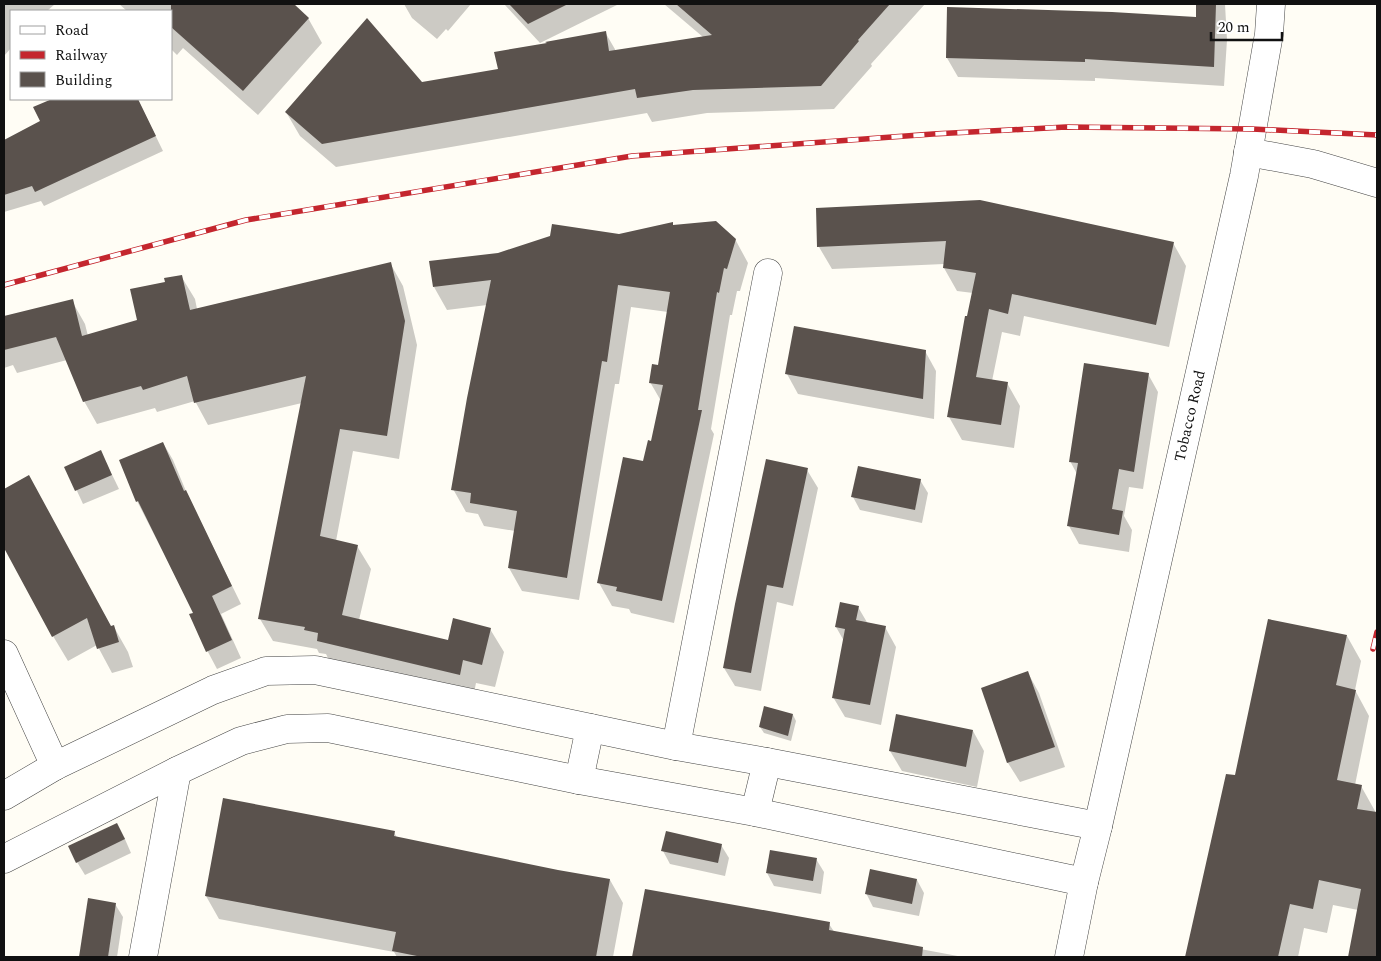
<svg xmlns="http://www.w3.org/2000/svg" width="1381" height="961" font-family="Spectral,serif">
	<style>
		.shadow { fill: #0003 }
		.building { fill: #5a524d }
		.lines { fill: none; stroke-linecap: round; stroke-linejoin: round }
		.minor-casing { stroke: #444; stroke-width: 29 }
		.minor { stroke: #fff; stroke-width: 28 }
		.rail-casing { stroke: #c4262e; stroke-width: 5.5 }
		.rail { stroke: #fff; stroke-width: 4; stroke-dasharray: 11; stroke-linecap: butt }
		.labels { text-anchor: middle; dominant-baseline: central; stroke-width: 5; stroke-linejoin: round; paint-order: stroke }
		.street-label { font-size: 15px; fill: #111; stroke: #fff }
	</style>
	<rect width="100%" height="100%" fill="#fffdf5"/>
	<g class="shadow">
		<polygon points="4,4 55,4 47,11 11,11 11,48 4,56"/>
		<polygon points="119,4 292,4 308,18 322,43 258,115 183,48 177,55 171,49 171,11 127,11"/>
		<polygon points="404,4 471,4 448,31 446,29 437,39 412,18"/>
		<polygon points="504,4 619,4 540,43"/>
		<polygon points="664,4 925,4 871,64 872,66 834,109 707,113 652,122 647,113 336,167 300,136 286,112 422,83 499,70 605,32 616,51 703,37"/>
		<polygon points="1197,4 1225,4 1227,40 1224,86 1095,78 1095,81 958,77 947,58 949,8 1198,18"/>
		<polygon points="55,99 108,99 119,111 139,102 163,151 44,206 41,201 4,212 4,154 13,151 42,122 35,108"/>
		<polygon points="817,209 1173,243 1186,266 1169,347 1024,316 1020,336 1002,332 992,381 1007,383 1020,406 1014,448 962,440 949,417 973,293 957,291 944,268 944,264 832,269 819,247"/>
		<polygon points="672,224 674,226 735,239 748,263 740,291 737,291 732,315 730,315 711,429 714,434 674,623 631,613 629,609 612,606 599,583 652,442 661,401 650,382 659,366 668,312 631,307 619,384 615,384 579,600 522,591 509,568 515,531 484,526 478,514 466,512 453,489 487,305 447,310 434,287 498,254 619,236"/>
		<polygon points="390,263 403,286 417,345 399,459 353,451 336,541 357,546 371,569 359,620 449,642 490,629 504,652 495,687 476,683 473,698 331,664 326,654 319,653 317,649 273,641 260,619 302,403 208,425 195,401 157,412 155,408 97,424 84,401 67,360 17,373 13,365 4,368 4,318 72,301 85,324 88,336 138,321 166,283 181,276 195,299 197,309"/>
		<polygon points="925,351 936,371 934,419 798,394 787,374"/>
		<polygon points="1148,374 1158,392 1143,489 1129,487 1124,516 1132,530 1129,552 1079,544 1069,526 1077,474 1070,461"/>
		<polygon points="163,443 173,460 188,496 241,604 221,614 241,658 217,669 208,652 191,615 194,613 137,501"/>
		<polygon points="101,452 119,489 83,504 66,467"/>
		<polygon points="807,470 818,488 793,606 777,602 761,691 735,686 724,668"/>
		<polygon points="28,476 111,627 114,627 128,652 133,667 112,673 97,645 68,661 53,636 4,546 4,490"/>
		<polygon points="920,480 928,493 922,523 860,510 853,497"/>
		<polygon points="858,607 868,624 885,627 896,647 881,725 845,717 833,697 844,641 836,627"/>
		<polygon points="1347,636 1361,661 1355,690 1369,716 1355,785 1361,786 1375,811 1375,813 1377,814 1377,957 1350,957 1358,910 1333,905 1327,933 1304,928 1298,957 1186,957 1227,775 1236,776"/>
		<polygon points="1028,673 1039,693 1065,767 1020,782 1008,763 982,688"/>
		<polygon points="793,715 796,721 791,741 764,733 760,727"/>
		<polygon points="973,731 984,751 977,787 902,771 890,751"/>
		<polygon points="394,832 397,838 558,872 610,880 623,903 613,957 397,957 394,952 219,919 206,896"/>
		<polygon points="124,837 131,853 85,875 77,862"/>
		<polygon points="721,845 729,858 725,876 670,864 663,851"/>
		<polygon points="816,859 824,872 821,894 774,886 767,873"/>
		<polygon points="917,880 924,893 919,916 873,907 866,893"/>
		<polygon points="646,890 829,924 835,933 963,957 633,957"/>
		<polygon points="89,900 115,904 123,917 117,957 80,957"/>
	</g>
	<g class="building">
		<polygon points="171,4 294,4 309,18 243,91 171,27"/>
		<polygon points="509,4 568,4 528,24"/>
		<polygon points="676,4 890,4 858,40 859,41 821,86 693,90 637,98 635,89 322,144 285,112 367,18 422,82 498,69 494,52 547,43 545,42 606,31 609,51 712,35"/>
		<polygon points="1196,4 1216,4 1214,67 1085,59 1085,62 946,58 947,7 1112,12 1196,17"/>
		<polygon points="52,99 138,99 156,136 35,192 32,186 4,195 4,140 40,121 33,107"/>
		<polygon points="980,200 1174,242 1156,325 1012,294 1008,314 989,309 976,377 1008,382 1001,425 947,417 965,316 967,316 976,273 943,268 946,241 817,247 816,208"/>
		<polygon points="716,221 736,239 727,269 724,268 719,293 717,292 698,410 702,410 662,601 616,591 617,587 597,583 623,457 643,461 648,440 651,441 663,385 649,383 652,364 658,365 670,292 618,285 607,362 602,361 567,578 508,568 517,511 470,503 471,493 451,490 467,398 491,280 433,287 429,261 498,253 550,236 552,224 619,234 673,222 673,225"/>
		<polygon points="391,262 405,321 387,436 340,429 320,536 358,545 342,615 448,640 453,618 491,628 482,665 463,660 460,675 317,641 318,633 304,630 305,627 258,619 306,376 194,403 187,376 143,390 141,386 83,402 56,337 4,350 4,316 73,299 82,336 137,320 130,289 165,282 164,278 182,275 190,310"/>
		<polygon points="794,326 926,350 923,399 785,374"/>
		<polygon points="1084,363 1149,373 1134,472 1119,469 1112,509 1123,511 1119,535 1067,526 1078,463 1069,462"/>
		<polygon points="163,442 184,491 186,490 232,586 212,596 232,640 206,652 189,614 193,613 138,501 136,502 119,460"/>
		<polygon points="101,450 112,475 75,491 64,467"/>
		<polygon points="766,459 808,468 783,588 767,585 751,673 723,668 735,604"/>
		<polygon points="858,466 921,479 915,510 851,497"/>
		<polygon points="29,475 111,626 114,625 119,642 97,649 87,618 52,637 4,548 4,489"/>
		<polygon points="840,602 859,606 856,620 886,626 870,705 832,698 845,629 835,627"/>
		<polygon points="1268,619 1347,635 1336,685 1356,690 1337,780 1362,785 1357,809 1377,812 1377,957 1348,957 1361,889 1319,880 1313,909 1290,904 1278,957 1185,957 1226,774 1235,775"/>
		<polygon points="1028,671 1055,747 1007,763 981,688"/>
		<polygon points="764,706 793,714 788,736 759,727"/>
		<polygon points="896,714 973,730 966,767 889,751"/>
		<polygon points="223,798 395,831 394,836 558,870 610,879 596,957 422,957 392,951 396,932 205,896"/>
		<polygon points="117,823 125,839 76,863 68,846"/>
		<polygon points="666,831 722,844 718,863 661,851"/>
		<polygon points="770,850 817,858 813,881 766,873"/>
		<polygon points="870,869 917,879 912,904 865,894"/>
		<polygon points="645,889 830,922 829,930 923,947 922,957 632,957"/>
		<polygon points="88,898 116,903 108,957 79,957"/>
	</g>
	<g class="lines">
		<defs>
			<g id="minor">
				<polyline points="1248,152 1313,164 1377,183"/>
				<polyline points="4,654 55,766"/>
				<polyline points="676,746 768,273"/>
				<polyline points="579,780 590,728"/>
				<polyline points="4,796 55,766 213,690 266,671 315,670 676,746 767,762 1098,826"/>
				<polyline points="755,812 767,762"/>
				<polyline points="4,859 177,771 241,741 287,729 328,728 579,780 755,812 1084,882"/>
				<polyline points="143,957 177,771"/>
				<polyline points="1069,957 1084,882 1098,826 1244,176 1269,34 1271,4"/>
			</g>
		</defs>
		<use href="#minor" class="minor-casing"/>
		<use href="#minor" class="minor"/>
		<defs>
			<g id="rail">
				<polyline points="4,285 246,220 632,156 933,134 1066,127 1252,129 1377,135"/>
				<polyline points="1373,649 1377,632"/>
			</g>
		</defs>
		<use href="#rail" class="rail-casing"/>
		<use href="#rail" class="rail"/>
	</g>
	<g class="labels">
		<g class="street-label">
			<text transform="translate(1190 416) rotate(-77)">Tobacco Road</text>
		</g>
	</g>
	<rect width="1381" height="961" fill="none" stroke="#111111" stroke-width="10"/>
	<rect x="10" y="10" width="162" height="90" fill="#ffffff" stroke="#a0a0a0"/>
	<rect x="20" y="26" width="25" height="8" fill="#ffffff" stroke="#a0a0a0"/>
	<text x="55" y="35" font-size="15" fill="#111111">Road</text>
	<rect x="20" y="51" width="25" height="8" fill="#c4262e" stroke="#a0a0a0"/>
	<text x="55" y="60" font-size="15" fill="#111111">Railway</text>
	<rect x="20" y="72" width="25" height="15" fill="#5a524d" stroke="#a0a0a0"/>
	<text x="55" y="85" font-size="15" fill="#111111">Building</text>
	<path d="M1211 32v8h71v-8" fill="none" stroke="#111111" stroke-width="2.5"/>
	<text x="1218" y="32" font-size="15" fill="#111111" stroke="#ffffff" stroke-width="4" paint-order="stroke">20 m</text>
</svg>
